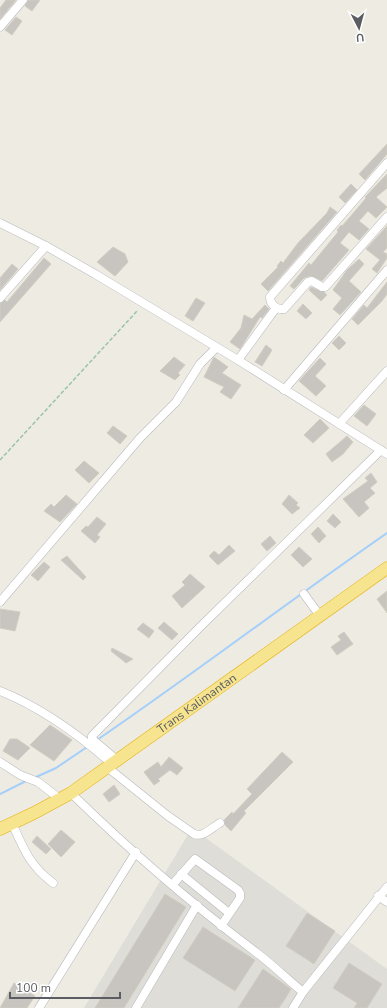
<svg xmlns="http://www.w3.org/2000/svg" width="387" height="1008" font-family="'Nunito Sans',sans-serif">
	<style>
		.industrial { fill: #deddd7 }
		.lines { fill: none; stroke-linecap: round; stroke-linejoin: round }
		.stream { stroke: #a4cffb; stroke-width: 2 }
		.building { fill: #c8c5c0; stroke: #d1cdc1 }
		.minor-casing { stroke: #b8b9be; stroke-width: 9 }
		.highway-casing { stroke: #e4af0b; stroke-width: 13 }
		.path { stroke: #99c3a9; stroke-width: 1.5; stroke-dasharray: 4 2; stroke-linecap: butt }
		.minor { stroke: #fff; stroke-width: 8 }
		.highway { stroke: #f7e48e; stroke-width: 12 }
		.labels { text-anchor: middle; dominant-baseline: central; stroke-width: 3.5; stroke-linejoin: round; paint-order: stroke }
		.street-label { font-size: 12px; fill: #5b5d62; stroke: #fff }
	</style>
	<rect width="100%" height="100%" fill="#edebe2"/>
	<polygon class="industrial" points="192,828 387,969 387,1008 84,1008"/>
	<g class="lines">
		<g class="stream">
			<path d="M97,740C195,673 289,601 387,533"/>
			<polyline points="34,778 56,768 87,747"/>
			<polyline points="0,794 28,780"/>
		</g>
	</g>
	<g class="building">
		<polygon points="6,0 16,0 0,19 0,8"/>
		<polygon points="28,0 40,0 32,11 25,6"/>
		<polygon points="16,17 22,21 12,35 5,30"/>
		<polygon points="387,144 387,154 365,180 359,174"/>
		<polygon points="387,174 387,188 376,197 387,207 376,218 368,211 359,221 369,229 359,240 349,232 340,243 349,250 322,281 311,276 304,278 294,289 290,286 309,263 311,265 338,232 337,230 341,225 342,226 350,217 366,198 365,197"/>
		<polygon points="351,184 357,190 345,203 339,197"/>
		<polygon points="330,207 337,212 268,291 261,284 278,267 277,266 281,261 283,263 298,243 327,213"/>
		<polygon points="387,226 387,248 383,252 387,254 387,258 377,273 372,269 380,260 366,249"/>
		<polygon points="113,247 125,254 128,262 115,276 97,262"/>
		<polygon points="44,258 51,264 0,322 0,303 5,300 7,302"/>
		<polygon points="359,259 364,264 349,281 361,292 340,315 333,309 342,298 333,290 347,270"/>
		<polygon points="12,264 18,269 0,290 0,278"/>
		<polygon points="387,282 387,294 382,301 358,325 352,319 364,305 367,308"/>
		<polygon points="311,287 324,292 327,295 321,301 309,290"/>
		<polygon points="196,298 205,303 193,321 185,316"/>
		<polygon points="303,304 312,313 306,319 297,311"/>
		<polygon points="265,305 269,309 262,318 260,317 240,349 230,342 241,328 244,315 252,319"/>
		<polygon points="339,336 346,343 339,350 332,343"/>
		<polygon points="266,345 272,350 262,366 255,362"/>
		<polygon points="174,357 185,365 178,373 180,375 175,380 160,371"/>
		<polygon points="214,357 228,367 222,373 241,385 231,399 220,392 224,387 204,377"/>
		<polygon points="320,358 326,364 315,376 326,386 316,396 299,381"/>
		<polygon points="364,405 376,414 367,426 354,416"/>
		<polygon points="320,419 329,428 313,443 304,435"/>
		<polygon points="113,426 127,436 120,444 107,433"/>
		<polygon points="347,436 353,442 343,454 332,462 326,454"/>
		<polygon points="84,461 99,473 89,483 75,470"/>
		<polygon points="371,473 377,482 370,488 375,493 364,502 369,508 359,517 343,499 368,481 365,478"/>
		<polygon points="66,495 77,504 60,522 44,511 51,504 54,507"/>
		<polygon points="289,495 298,503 296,505 300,508 292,514 282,504"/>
		<polygon points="333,514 341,522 335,528 327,521"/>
		<polygon points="97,517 106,524 97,535 100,537 95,543 81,531 86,526 88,527"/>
		<polygon points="318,527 326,536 319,543 311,534"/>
		<polygon points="270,536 276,543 267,551 261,544"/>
		<polygon points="229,545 235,551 218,565 209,556 214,551 219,555"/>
		<polygon points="299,547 312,559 303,567 291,555"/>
		<polygon points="67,556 86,577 83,580 61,560"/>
		<polygon points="44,562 50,567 38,581 31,575"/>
		<polygon points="190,574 205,587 182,608 172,596 185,585 182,582"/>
		<polygon points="387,591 387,613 377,599"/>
		<polygon points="0,609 20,612 15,631 0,628"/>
		<polygon points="164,622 178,634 172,640 158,628"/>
		<polygon points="143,623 154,631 149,638 137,629"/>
		<polygon points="344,632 353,644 337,655 331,647 341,640 338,636"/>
		<polygon points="112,648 133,659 126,663 111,651"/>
		<polygon points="50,725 72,740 54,761 30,745"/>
		<polygon points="10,739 17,739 30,748 18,760 3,751"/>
		<polygon points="282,752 293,762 244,811 246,813 231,831 225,825 224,820 232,812 233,814 252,794 247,789"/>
		<polygon points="169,757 183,768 177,775 170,770 158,779 160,781 154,785 144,772 158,762 161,767"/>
		<polygon points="114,785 120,794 109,802 103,794"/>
		<polygon points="61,830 75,842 61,857 48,844"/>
		<polygon points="37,836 51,849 46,854 32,842"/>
		<polygon points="165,894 186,907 124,1008 95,1008"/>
		<polygon points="307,913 335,931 314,964 286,946"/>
		<polygon points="203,927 255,960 235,991 183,958"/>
		<polygon points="349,963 382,984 367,1008 354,1008 357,1003 333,988"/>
		<polygon points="263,969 291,989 285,999 279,1008 238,1008"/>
		<polygon points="14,983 35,996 27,1008 0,1008"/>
	</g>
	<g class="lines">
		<defs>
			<g id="minor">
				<polyline points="0,27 23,0"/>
				<path d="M387,163L270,297C270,304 276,310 284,309L308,282L312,281L322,287H325L387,217"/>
				<polyline points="0,223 46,246 95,274 238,360 387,454"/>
				<polyline points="0,298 46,246"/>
				<polyline points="238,360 276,308"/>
				<polyline points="284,390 387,270"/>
				<polyline points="339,424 387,371"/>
				<polyline points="304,594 320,616"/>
				<polyline points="0,602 140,438 176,402 200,364 216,348"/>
				<path d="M0,691C40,707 79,735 112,764"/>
				<polyline points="117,760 92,739 92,736 200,627 381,450"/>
				<polyline points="0,762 20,775 38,782 60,799"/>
				<path d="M107,767L168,816L194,834C203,838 212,827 220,823"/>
				<path d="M71,793C129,850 192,904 257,953C273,965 287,979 303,992L293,1008"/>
				<path d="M12,823C23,848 30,866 53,883"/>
				<polyline points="181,874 229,913"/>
				<polyline points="173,884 195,859 238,890 240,893 240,898 221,926"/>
				<polyline points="378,896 387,902"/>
				<polyline points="303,992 387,887"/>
				<polyline points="39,1008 136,852"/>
				<polyline points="136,1008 197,905"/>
			</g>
			<g id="highway">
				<path id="s1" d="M0,829L34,813L71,793L387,568"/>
			</g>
		</defs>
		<use href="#minor" class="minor-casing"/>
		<use href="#highway" class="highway-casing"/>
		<polyline class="path" points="0,460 138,310"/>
		<use href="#minor" class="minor"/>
		<use href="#highway" class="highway"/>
	</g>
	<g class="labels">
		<g class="street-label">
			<text stroke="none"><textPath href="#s1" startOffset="234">Trans Kalimantan</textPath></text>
		</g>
	</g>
	<g transform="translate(359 28) rotate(174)" stroke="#ffffff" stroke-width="3" paint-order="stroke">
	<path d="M0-3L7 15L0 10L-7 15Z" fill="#5b5d62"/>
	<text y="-6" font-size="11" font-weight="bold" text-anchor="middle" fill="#5b5d62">U</text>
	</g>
	<path d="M10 992v6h110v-6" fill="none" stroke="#5b5d62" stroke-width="2"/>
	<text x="16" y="992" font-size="12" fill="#5b5d62" stroke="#ffffff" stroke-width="3" paint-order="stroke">100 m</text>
</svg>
